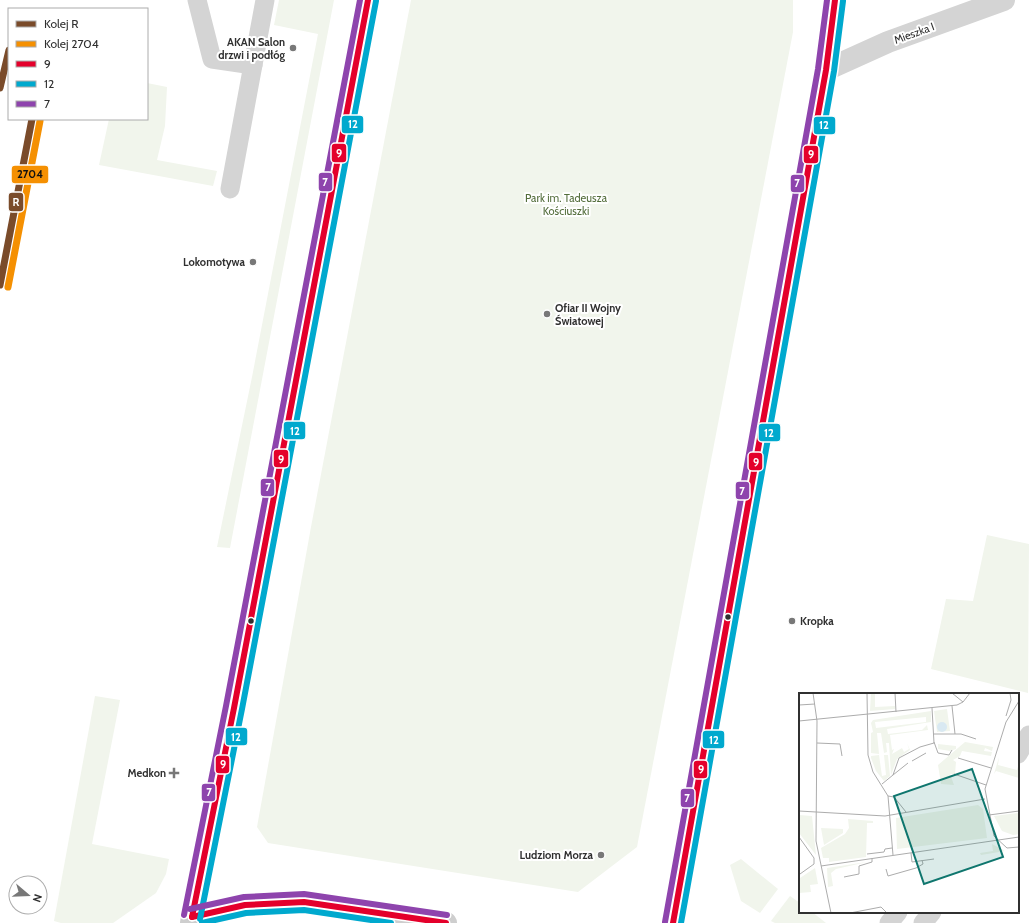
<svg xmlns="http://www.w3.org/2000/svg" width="1029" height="923" font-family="Cabin,sans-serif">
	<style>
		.green { fill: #f1f5ec }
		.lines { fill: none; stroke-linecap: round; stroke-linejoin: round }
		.lane { stroke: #d4d4d4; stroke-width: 19 }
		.street { stroke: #d4d4d4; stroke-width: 22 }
		.secondary { stroke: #cecece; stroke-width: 22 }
		.bus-1-casing { stroke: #fff; stroke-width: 9 }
		.bus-2-casing { stroke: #fff; stroke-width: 9 }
		.bus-3-casing { stroke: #fff; stroke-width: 9 }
		.bus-1 { stroke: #e4002b; stroke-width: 6 }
		.bus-2 { stroke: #00a9ce; stroke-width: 6 }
		.bus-3 { stroke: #8e44ad; stroke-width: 6 }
		.rail-1-casing { stroke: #fff; stroke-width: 10 }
		.rail-2-casing { stroke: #fff; stroke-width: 10 }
		.rail-1 { stroke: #7a4b2a; stroke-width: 7 }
		.rail-2 { stroke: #f59002; stroke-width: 7 }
		.poi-dot { fill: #787878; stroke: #fff; stroke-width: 1.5 }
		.bus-dot { fill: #303030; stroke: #fff; stroke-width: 1.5 }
		.labels { text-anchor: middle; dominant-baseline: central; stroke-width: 4; stroke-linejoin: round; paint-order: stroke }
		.street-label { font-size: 11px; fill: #303030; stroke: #fff }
		.poi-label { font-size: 11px; font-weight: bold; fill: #303030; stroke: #fff; text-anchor: end }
		.park-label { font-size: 11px; fill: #536d3b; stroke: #fff }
		.inset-road { fill: none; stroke: #acacac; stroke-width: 1 }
		.view { fill: #0f766e; fill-opacity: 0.15; stroke: #0f766e; stroke-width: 2 }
		.inset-edge { fill: none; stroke: #303030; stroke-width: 2 }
		.line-badge { stroke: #fff; stroke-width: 1.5 }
		.badge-label { font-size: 11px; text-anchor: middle; font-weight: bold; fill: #fff }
		.pale-badge-label { font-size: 11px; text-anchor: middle; font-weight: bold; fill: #111 }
	</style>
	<rect width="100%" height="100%" fill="#fff"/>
	<g class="green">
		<polygon points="279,0 334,0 230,548 217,547 252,377 318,34 274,25"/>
		<polygon points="411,0 793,0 793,32 637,847 578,892 268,843 257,827 311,527"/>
		<polygon points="147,83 167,87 165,126 157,160 217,171 213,186 99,165 109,119 147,119"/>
		<polygon points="987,535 1029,544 1028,693 931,669 946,599 973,601"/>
		<polygon points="95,696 120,700 92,844 169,859 166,874 156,893 113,923 61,923 54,921"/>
		<polygon points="741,859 778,889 760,913 741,901 730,865"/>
		<polygon points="790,896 800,903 800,912 812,912 826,923 775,923 771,921"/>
	</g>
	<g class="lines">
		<g class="lane">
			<polyline points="197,0 212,59 253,65"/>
			<polyline points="230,189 265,0"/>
			<polyline points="1018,754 1029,735"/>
			<polyline points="889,923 898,912"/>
			<polyline points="923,923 932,912"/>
		</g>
		<polyline class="street" points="826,70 888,42 1004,0"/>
		<g class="secondary">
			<polyline points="192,917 245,905 304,902 446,923"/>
			<polyline points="191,923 234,708 368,0"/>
			<polyline points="673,923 826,70 835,0"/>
		</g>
		<defs>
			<g id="bus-1">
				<polyline points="192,917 234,708 368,0"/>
				<polyline points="192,917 245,905 304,902 446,923"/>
				<polyline points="673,923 826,70 835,0"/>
			</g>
			<g id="bus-2">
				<polyline points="200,919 242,709 376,1"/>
				<polyline points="202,923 246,913 304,910 391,923"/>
				<polyline points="681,923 834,71 843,1"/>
			</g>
			<g id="bus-3">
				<polyline points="190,909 244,897 304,894 447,915"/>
				<polyline points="184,915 226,706 360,0"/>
				<polyline points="665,922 818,69 827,0"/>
			</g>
		</defs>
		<use href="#bus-1" class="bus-1-casing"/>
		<use href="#bus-2" class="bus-2-casing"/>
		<use href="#bus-3" class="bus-3-casing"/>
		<use href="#bus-1" class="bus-1"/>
		<use href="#bus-2" class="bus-2"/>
		<use href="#bus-3" class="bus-3"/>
		<defs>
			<g id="rail-1">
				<polyline points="0,88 9,50"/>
				<polyline points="0,285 32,119"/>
			</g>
			<polyline id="rail-2" points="8,287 40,121"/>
		</defs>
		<use href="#rail-1" class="rail-1-casing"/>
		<use href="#rail-2" class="rail-2-casing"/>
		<use href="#rail-1" class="rail-1"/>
		<use href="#rail-2" class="rail-2"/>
	</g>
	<g class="poi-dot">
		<circle cx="293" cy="48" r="4"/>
		<circle cx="253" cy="262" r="4"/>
		<circle cx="547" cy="314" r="4"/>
		<circle cx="792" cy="621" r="4"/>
		<path d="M172 767h4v4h4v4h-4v4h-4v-4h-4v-4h4z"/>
		<circle cx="601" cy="855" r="4"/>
	</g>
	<g class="bus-dot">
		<circle cx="728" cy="617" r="3.5"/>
		<circle cx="251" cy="621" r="3.5"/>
	</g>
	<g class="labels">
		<g class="street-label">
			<text transform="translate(914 33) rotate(-20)">Mieszka I</text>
		</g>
		<g class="poi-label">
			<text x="285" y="42">AKAN Salon<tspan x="285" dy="13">drzwi i podłóg</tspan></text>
			<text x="245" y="262">Lokomotywa</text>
			<text x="555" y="308" text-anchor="start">Ofiar II Wojny<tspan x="555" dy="13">Światowej</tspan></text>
			<text x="800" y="621" text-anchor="start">Kropka</text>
			<text x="166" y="773">Medkon</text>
			<text x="593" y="855">Ludziom Morza</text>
		</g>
		<g class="park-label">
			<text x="566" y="198">Park im. Tadeusza<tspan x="566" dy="13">Kościuszki</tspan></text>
		</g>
	</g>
	<g transform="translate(799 693)">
		<rect width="220" height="220" fill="#fff"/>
		<path d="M72,0H76V14L96,13V16L71,18ZM148,16L151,38L138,39L135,18ZM132,18V29L88,36L89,41L123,37L128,32L129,37L91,42L93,57L95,56L93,61L103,55L105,59L110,56L108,50L111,57L98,66L92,82L90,50H87L88,59L85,60L82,40H78L80,61L72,60V40L74,39L72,30L74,27ZM127,24V29L77,35L76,29ZM166,49L194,54L193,58L186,55L185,58L193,59L192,63L163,58L161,63L154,67L157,69L156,81H151L155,92L142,91L139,72ZM139,51L157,53V56L151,58L139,56ZM80,62L83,83L87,82L85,62H89L91,83L85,88L77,78L72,65V63ZM200,64L199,72L218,77L220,70V85L197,78L195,81ZM179,112L184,116L188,145L98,156L97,125ZM220,120V141L214,142L203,138L195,123ZM0,122L13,123L17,162L0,140ZM49,126L74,128V130H68L67,164L30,169V165H24L22,155L46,141L50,135ZM22,135L44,136V140L25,152ZM193,151L206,158L182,162L181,160L194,158ZM68,169L37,176L32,180L34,193L29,194L28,175ZM16,175L19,191L11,192L12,199L0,200L1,185Z" fill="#f1f5ec" fill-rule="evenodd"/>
		<path d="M138 34a5 5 0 1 1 10 0a5 5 0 1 1-10 0Z" fill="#d9e9f2"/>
		<path class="inset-road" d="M14,0L18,28L17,148L32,220M68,0L69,62L74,79L89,103L94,162M96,0L97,19M153,0L164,9M220,8L207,29L186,96L195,143L208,155L220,154M0,12L16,11M153,13L156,41M207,23L212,7L211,0M0,28L158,12L164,9L171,0M135,41H162L177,46M135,49L139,60L150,62L153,57M18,50L41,51L43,63M159,65L192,75M113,68L127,60M155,81L187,92M94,82L109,70M83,91L94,82L100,65L121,54L135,50L133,15M89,103L95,104L107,119M0,118L86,123L186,106M190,122L220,118M0,144L15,165V171L1,181M112,160L113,169L135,166M68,161L85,159L86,156L93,155M22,173L220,144M87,176L89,183L117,175L124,171L123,167M45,184L60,181V173L73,169V165M51,220L82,214L88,220"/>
		<path class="view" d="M173,76L204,164L125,191L95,103Z"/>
		<rect width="220" height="220" class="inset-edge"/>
	</g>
	<g class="line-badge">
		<rect x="341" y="115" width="23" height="19" rx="4" fill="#00a9ce"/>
		<rect x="813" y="116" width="23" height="19" rx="4" fill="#00a9ce"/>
		<rect x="331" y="143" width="16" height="20" rx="4" fill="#e4002b"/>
		<rect x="803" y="145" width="16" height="19" rx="4" fill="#e4002b"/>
		<rect x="11" y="165" width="38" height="19" rx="4" fill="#f59002"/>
		<rect x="318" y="172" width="15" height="20" rx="4" fill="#8e44ad"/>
		<rect x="790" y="174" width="15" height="19" rx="4" fill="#8e44ad"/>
		<rect x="8" y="192" width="16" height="20" rx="4" fill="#7a4b2a"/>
		<rect x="283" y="421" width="23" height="19" rx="4" fill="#00a9ce"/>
		<rect x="758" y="423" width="23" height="19" rx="4" fill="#00a9ce"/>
		<rect x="273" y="449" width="16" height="19" rx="4" fill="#e4002b"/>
		<rect x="748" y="452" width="15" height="19" rx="4" fill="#e4002b"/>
		<rect x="260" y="478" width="15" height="19" rx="4" fill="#8e44ad"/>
		<rect x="735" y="481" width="15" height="19" rx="4" fill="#8e44ad"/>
		<rect x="225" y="727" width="23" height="19" rx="4" fill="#00a9ce"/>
		<rect x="702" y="730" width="23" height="19" rx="4" fill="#00a9ce"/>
		<rect x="215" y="755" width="15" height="19" rx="4" fill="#e4002b"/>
		<rect x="693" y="760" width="15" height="19" rx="4" fill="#e4002b"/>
		<rect x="201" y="783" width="15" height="19" rx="4" fill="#8e44ad"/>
		<rect x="680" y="788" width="15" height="20" rx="4" fill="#8e44ad"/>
	</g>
	<g class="badge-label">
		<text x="353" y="128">12</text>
		<text x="824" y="129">12</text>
		<text x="339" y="157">9</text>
		<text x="811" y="158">9</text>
		<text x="325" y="186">7</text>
		<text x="797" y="187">7</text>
		<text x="16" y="206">R</text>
		<text x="295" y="435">12</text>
		<text x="769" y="437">12</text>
		<text x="281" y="463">9</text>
		<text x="756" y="466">9</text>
		<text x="268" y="491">7</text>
		<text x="742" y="495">7</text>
		<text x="236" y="741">12</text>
		<text x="714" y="744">12</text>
		<text x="223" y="768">9</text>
		<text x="701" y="773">9</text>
		<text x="209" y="796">7</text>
		<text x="687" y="802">7</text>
	</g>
	<g class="pale-badge-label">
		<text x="30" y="178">2704</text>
	</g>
	<rect x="8" y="8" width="140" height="112" fill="#ffffff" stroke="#acacac"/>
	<rect x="16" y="21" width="20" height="6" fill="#7a4b2a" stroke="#acacac"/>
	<text x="44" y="28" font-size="12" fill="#303030">Kolej R</text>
	<rect x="16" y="41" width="20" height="6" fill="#f59002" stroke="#acacac"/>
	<text x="44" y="48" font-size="12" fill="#303030">Kolej 2704</text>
	<rect x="16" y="61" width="20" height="6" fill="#e4002b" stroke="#acacac"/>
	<text x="44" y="68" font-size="12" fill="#303030">9</text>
	<rect x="16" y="81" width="20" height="6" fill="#00a9ce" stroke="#acacac"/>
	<text x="44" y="88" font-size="12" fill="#303030">12</text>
	<rect x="16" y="101" width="20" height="6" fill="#8e44ad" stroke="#acacac"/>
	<text x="44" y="108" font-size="12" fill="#303030">7</text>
	<g transform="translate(28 895) rotate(109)"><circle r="19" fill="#ffffff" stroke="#acacac"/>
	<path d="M0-3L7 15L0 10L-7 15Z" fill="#787878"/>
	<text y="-6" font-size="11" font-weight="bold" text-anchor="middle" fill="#303030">N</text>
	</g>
</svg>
